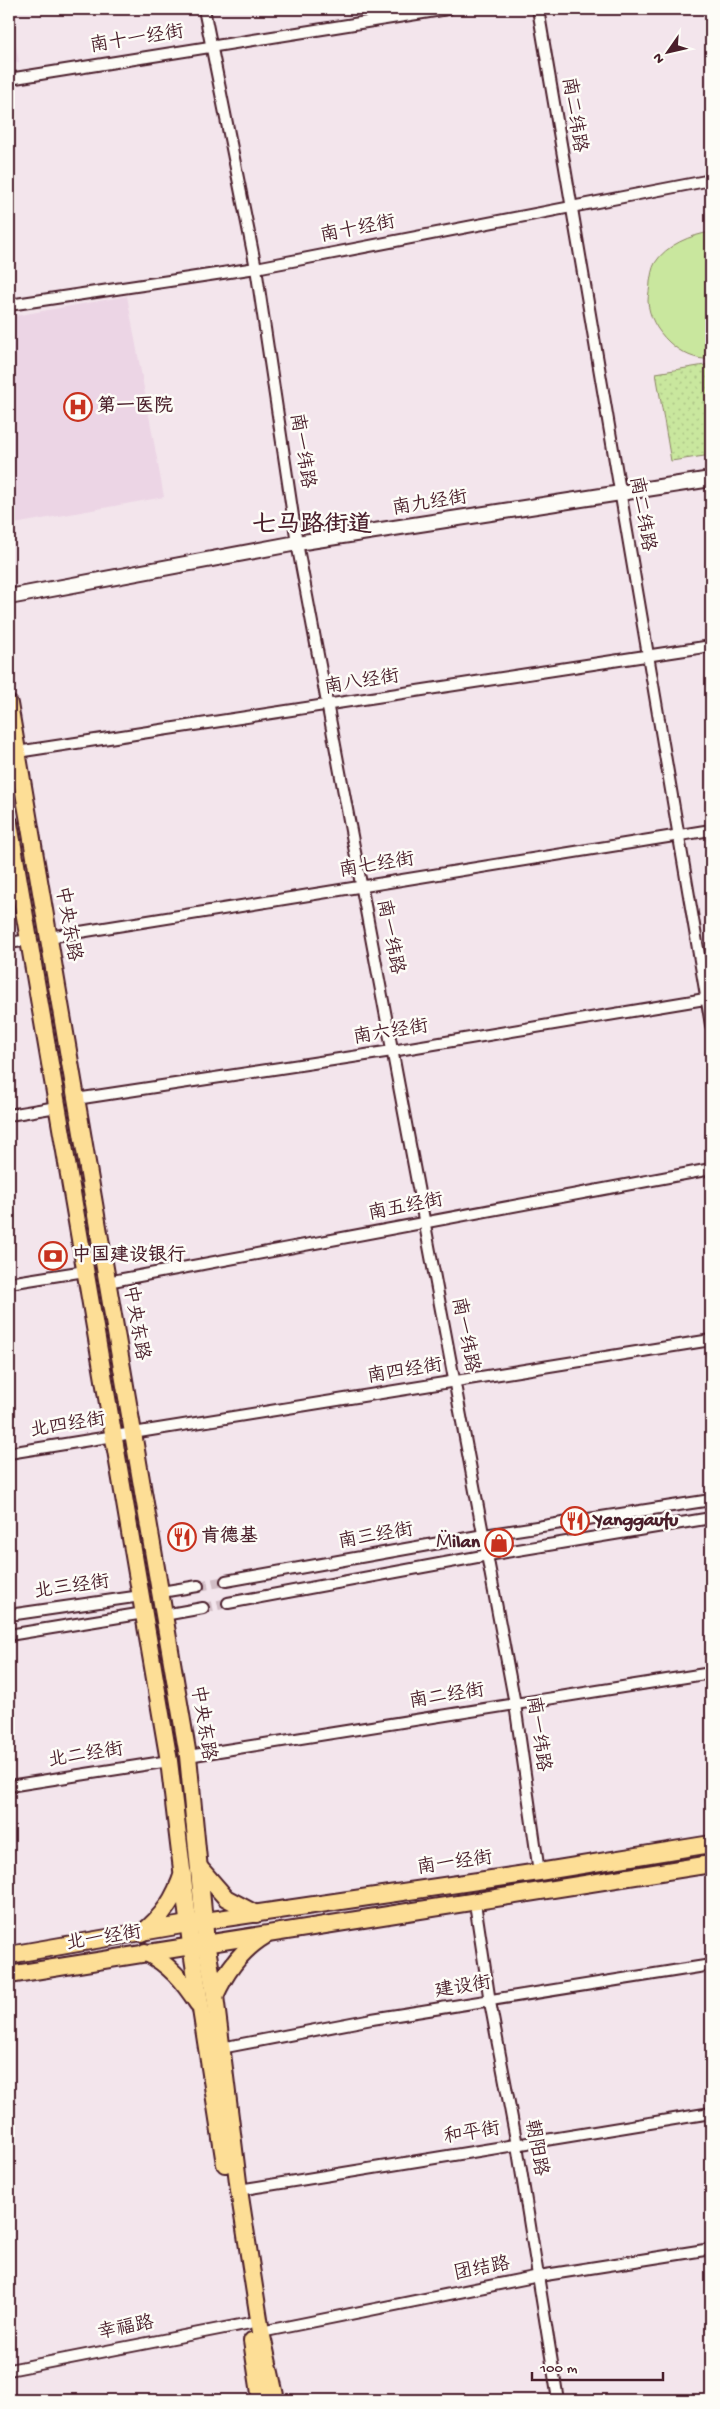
<svg xmlns="http://www.w3.org/2000/svg" width="720" height="2409" font-family="'Gochi Hand','LXGW WenKai TC',sans-serif">
	<style>
		.built { fill: #ecd5e5 }
		.park { fill: url(#park-dots); stroke: #8a8364 }
		.garden { fill: #c9e79e; stroke: #8a8364 }
		.lines { fill: none; stroke-linecap: round; stroke-linejoin: round }
		.minor-tunnel { stroke: #d1bdc5; stroke-width: 10; stroke-dasharray: 10 5; stroke-linecap: butt }
		.minor-casing { stroke: #4a1f2b; stroke-width: 14 }
		.secondary-casing { stroke: #4a1f2b; stroke-width: 18 }
		.primary-casing { stroke: #4a1f2b; stroke-width: 20 }
		.trunk-casing { stroke: #4a1f2b; stroke-width: 20 }
		.minor { stroke: #fdfcf7; stroke-width: 10 }
		.secondary { stroke: #fdfcf7; stroke-width: 14 }
		.primary { stroke: #fdde96; stroke-width: 16 }
		.trunk { stroke: #fdde96; stroke-width: 16 }
		.labels { text-anchor: middle; dominant-baseline: central; stroke-width: 5; stroke-linejoin: round; paint-order: stroke }
		.street-label { font-size: 19px; fill: #4a1f2b; stroke: #fdfcf7 }
		.poi-label { font-size: 19px; font-weight: bold; fill: #4a1f2b; stroke: #fdfcf7; text-anchor: start }
		.district-label { font-size: 24px; font-weight: bold; fill: #4a1f2b; stroke: #fdfcf7 }
	</style>
	<defs>
		<pattern id="park-dots" width="8" height="8" patternUnits="userSpaceOnUse" patternTransform="scale(1.25)"><rect width="8" height="8" fill="#c9e79e"/><path d="M2 2h.1M6 6h.1" fill="none" stroke="#aec688" stroke-width="1.8" stroke-linecap="round"/></pattern>
	</defs>
	<rect width="100%" height="100%" fill="#f3e5ec"/>
	<filter id="ink" filterUnits="userSpaceOnUse"><feTurbulence type="fractalNoise" baseFrequency=".02" numOctaves="2"/><feDisplacementMap in="SourceGraphic" scale="10" xChannelSelector="R" yChannelSelector="G"/><feConvolveMatrix kernelMatrix="1 2 1 2 8 2 1 2 1" color-interpolation-filters="sRGB"/></filter>
	<g filter="url(#ink)">
		<g class="built">
			<polygon points="9,9 19,62 9,64"/>
			<polygon points="127,296 164,497 9,525 9,317"/>
		</g>
		<polygon class="park" points="711,364 711,455 671,461 656,373"/>
		<path class="garden" d="M711,232V359C682,362 649,330 648,301C648,295 650,288 650,282C651,276 652,268 655,263C666,245 691,235 711,232Z"/>
		<g class="lines">
			<g class="minor-tunnel">
				<polyline points="198,1586 226,1581"/>
				<polyline points="203,1608 228,1603"/>
			</g>
			<defs>
				<g id="minor">
					<polyline points="204,9 256,268 297,543 515,1704 539,1872"/>
					<polyline points="538,9 711,1025"/>
					<polyline points="9,79 448,9"/>
					<polyline points="9,305 256,268 711,180"/>
					<polyline points="17,752 711,646"/>
					<polyline points="49,937 711,830"/>
					<polyline points="9,943 29,940"/>
					<polyline points="76,1099 392,1051 711,998"/>
					<polyline points="9,1115 57,1107"/>
					<polyline points="107,1282 711,1169"/>
					<polyline points="9,1283 85,1271"/>
					<polyline points="9,1453 711,1340"/>
					<polyline points="226,1581 484,1535 711,1500"/>
					<polyline points="161,1592 198,1586"/>
					<polyline points="228,1603 488,1555 711,1518"/>
					<polyline points="9,1615 141,1596"/>
					<polyline points="164,1615 203,1608"/>
					<polyline points="9,1635 144,1613"/>
					<polyline points="188,1756 711,1673"/>
					<polyline points="9,1786 169,1761"/>
					<polyline points="475,1903 490,2002 517,2145 558,2400"/>
					<polyline points="221,2048 372,2019 711,1965"/>
					<polyline points="239,2190 711,2113"/>
					<polyline points="261,2332 539,2276 711,2249"/>
					<polyline points="9,2370 250,2323"/>
				</g>
				<polyline id="secondary" points="9,597 297,543 711,479"/>
				<g id="primary">
					<polyline points="9,704 188,1756 206,1942 215,1996 239,2190 261,2332 276,2400"/>
					<polyline points="9,823 169,1761 191,1945 225,2164"/>
					<polyline points="199,1867 226,1898 256,1914"/>
					<path d="M145,1952C169,1964 183,1981 198,2004"/>
					<polyline points="252,2341 261,2400"/>
				</g>
				<g id="trunk">
					<path d="M142,1933C163,1916 175,1898 183,1873"/>
					<polyline points="9,1955 205,1921 539,1872 711,1844"/>
					<path d="M9,1975C243,1936 477,1903 711,1864"/>
					<path d="M215,1996C226,1971 242,1949 266,1935"/>
				</g>
			</defs>
			<use href="#minor" class="minor-casing"/>
			<use href="#secondary" class="secondary-casing"/>
			<use href="#primary" class="primary-casing"/>
			<use href="#trunk" class="trunk-casing"/>
			<use href="#minor" class="minor"/>
			<use href="#secondary" class="secondary"/>
			<use href="#primary" class="primary"/>
			<use href="#trunk" class="trunk"/>
		</g>
	</g>
	<defs>
		<symbol id="hospital-ring" viewBox="-11 -11 22 22"><circle r="9.5" fill="#fdfcf7" stroke="#c8321e" stroke-width="1.5"/><path d="M-5-5h3v3.5h4V-5h3V5h-3V1.5h-4V5h-3Z" fill="#c8321e"/></symbol>
		<symbol id="bank-ring" viewBox="-11 -11 22 22"><circle r="9.5" fill="#fdfcf7" stroke="#c8321e" stroke-width="1.5"/><path d="M-6-4H6V4H-6ZM0-2.3a2.3 2.3 0 1 0 0 4.6a2.3 2.3 0 1 0 0-4.6Z" fill="#c8321e"/></symbol>
		<symbol id="restaurant-ring" viewBox="-11 -11 22 22"><circle r="9.5" fill="#fdfcf7" stroke="#c8321e" stroke-width="1.5"/><path d="M-5-6h1v4h1v-4h1v4h1v-4h1v5L-1.5 .5V6h-2V.5L-5-1ZM5-6V6H3V1.5H1.5Q1.5-4 5-6Z" fill="#c8321e"/></symbol>
		<symbol id="shop-ring" viewBox="-11 -11 22 22"><circle r="9.5" fill="#fdfcf7" stroke="#c8321e" stroke-width="1.5"/><path d="M-5-2.5h2.3a2.7 3.5 0 0 1 5.4 0H5L5.5 6h-11ZM-1.5-2.5h3a1.5 2.3 0 0 0-3 0Z" fill="#c8321e"/></symbol>
	</defs>
	<g fill-rule="evenodd">
		<use href="#hospital-ring" x="62" y="391" width="32" height="32"/>
		<use href="#bank-ring" x="37" y="1240" width="32" height="32"/>
		<use href="#restaurant-ring" x="559" y="1505" width="32" height="32"/>
		<use href="#restaurant-ring" x="166" y="1521" width="32" height="32"/>
		<use href="#shop-ring" x="483" y="1527" width="32" height="32"/>
	</g>
	<g class="labels">
		<g class="street-label">
			<text transform="translate(137 40) rotate(-9)">南十一经街</text>
			<text transform="translate(573 115) rotate(81)">南二纬路</text>
			<text transform="translate(358 230) rotate(-11)">南十经街</text>
			<text transform="translate(301 451) rotate(81)">南一纬路</text>
			<text transform="translate(430 504) rotate(-9)">南九经街</text>
			<text transform="translate(641 514) rotate(80)">南二纬路</text>
			<text transform="translate(362 683) rotate(-9)">南八经街</text>
			<text transform="translate(377 866) rotate(-9)">南七经街</text>
			<text transform="translate(67 924) rotate(80)">中央东路</text>
			<text transform="translate(389 937) rotate(79)">南一纬路</text>
			<text transform="translate(391 1033) rotate(-9)">南六经街</text>
			<text transform="translate(406 1208) rotate(-11)">南五经街</text>
			<text transform="translate(135 1323) rotate(80)">中央东路</text>
			<text transform="translate(464 1335) rotate(79)">南一纬路</text>
			<text transform="translate(405 1372) rotate(-9)">南四经街</text>
			<text transform="translate(68 1426) rotate(-9)">北四经街</text>
			<text transform="translate(376 1537) rotate(-10)">南三经街</text>
			<text transform="translate(72 1588) rotate(-8)">北三经街</text>
			<text transform="translate(447 1697) rotate(-9)">南二经街</text>
			<text transform="translate(202 1723) rotate(81)">中央东路</text>
			<text transform="translate(537 1734) rotate(82)">南一纬路</text>
			<text transform="translate(86 1756) rotate(-9)">北二经街</text>
			<text transform="translate(455 1864) rotate(-8)">南一经街</text>
			<text transform="translate(104 1939) rotate(-9)">北一经街</text>
			<text transform="translate(463 1988) rotate(-9)">建设街</text>
			<text transform="translate(472 2134) rotate(-9)">和平街</text>
			<text transform="translate(535 2148) rotate(80)">朝阳路</text>
			<text transform="translate(482 2270) rotate(-11)">团结路</text>
			<text transform="translate(126 2329) rotate(-11)">幸福路</text>
		</g>
		<g class="poi-label">
			<text x="97" y="407">第一医院</text>
			<text x="72" y="1256">中国建设银行</text>
			<text x="594" y="1521">Yanggaufu</text>
			<text x="201" y="1537">肯德基</text>
			<text x="480" y="1543" text-anchor="end">M̈ilan</text>
		</g>
		<g class="district-label">
			<text x="312" y="526">七马路街道</text>
		</g>
	</g>
	<rect width="720" height="2409" fill="none" stroke="#fdfcf7" stroke-width="30"/>
	<rect x="15" y="15" width="690" height="2379" fill="none" stroke="#4a1f2b" stroke-width="2" filter="url(#ink)"/>
	<g transform="translate(668 52) rotate(236)" stroke="#fdfcf7" stroke-width="4" paint-order="stroke">
	<path d="M0-4L9 19L0 12L-9 19Z" fill="#4a1f2b"/>
	<text y="-8" font-size="14" font-weight="bold" text-anchor="middle" fill="#4a1f2b">N</text>
	</g>
	<path d="M532 2372v8h131v-8" fill="none" stroke="#4a1f2b" stroke-width="2.5"/>
	<text x="540" y="2372" font-size="15" fill="#4a1f2b" stroke="#fdfcf7" stroke-width="4" paint-order="stroke">100 m</text>
</svg>
